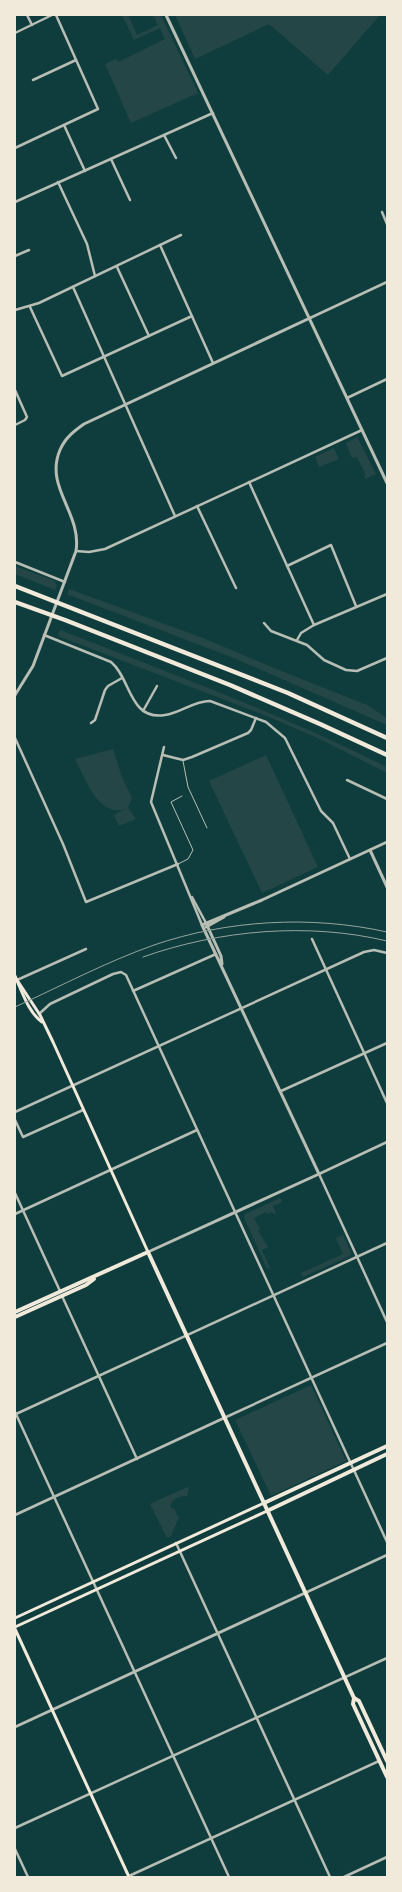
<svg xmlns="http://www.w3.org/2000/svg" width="402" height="1892" font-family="Manrope,sans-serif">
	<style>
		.green { fill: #244646 }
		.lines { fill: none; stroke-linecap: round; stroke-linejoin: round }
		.service { stroke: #b8beb3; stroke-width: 1 }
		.minor { stroke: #b8beb3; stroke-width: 2.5 }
		.tertiary { stroke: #b8beb3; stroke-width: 3 }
		.secondary { stroke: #f1e9da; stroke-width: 3 }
		.primary { stroke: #f1e9da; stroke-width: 4 }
		.motorway { stroke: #f1e9da; stroke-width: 4.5 }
		.rail { stroke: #97a49c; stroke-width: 1 }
	</style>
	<rect width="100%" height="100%" fill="#0f3d3e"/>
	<g class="green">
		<polygon points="122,15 128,15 137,35 158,25 153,15 161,15 198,93 131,123 105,64 116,59 118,62 165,39 160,28 134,40"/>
		<polygon points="175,15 380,15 328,75 269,24 195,59"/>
		<polygon points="357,437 376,474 365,479 364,476 366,475 357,457 352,458 346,443"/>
		<polygon points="334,448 339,459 319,467 315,457"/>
		<polygon points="15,566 55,581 57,586 55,590 15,574"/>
		<polygon points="69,589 203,638 274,668 367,705 387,718 387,725 236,659 72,596 67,595"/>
		<path d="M60,630C170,673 281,714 387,767V773L320,739L269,717L58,636Z"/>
		<path d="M113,749L122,777L132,798L128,808L136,819L119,826L114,815L125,809C98,818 85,777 75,759Z"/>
		<polygon points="266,755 318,867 262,893 209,781"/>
		<polygon points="280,1198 282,1202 273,1206 276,1213 274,1214 272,1212 267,1214 266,1212 254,1218 260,1229 258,1231 268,1247 262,1250 270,1268 267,1269 244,1217 245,1214"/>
		<polygon points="343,1235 351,1253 350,1256 303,1277 301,1273 343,1254 336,1238"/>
		<polygon points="311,1385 346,1461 271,1496 235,1420"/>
		<path d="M187,1487L189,1488L187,1496C179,1496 172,1498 170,1507L175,1509L176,1514L179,1517L171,1536L167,1538L150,1504Z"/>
	</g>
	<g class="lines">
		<g class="service">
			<polyline points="183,761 188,787 207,828"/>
			<polyline points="178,864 188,859 193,850 171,802 182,796"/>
		</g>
		<g class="minor">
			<polyline points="27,15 32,25"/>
			<polyline points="15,33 52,15"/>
			<polyline points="33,80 76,60"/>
			<polyline points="64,125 85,171"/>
			<polyline points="164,135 176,158"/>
			<polyline points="15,148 98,109 56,15"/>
			<polyline points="111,159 130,200"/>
			<polyline points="58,182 87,244 95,276"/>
			<polyline points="15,202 213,113"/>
			<polyline points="382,212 387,224"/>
			<polyline points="160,245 213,363"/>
			<polyline points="15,256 29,250"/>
			<polyline points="117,267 149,336"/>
			<polyline points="73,287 175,516"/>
			<polyline points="30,307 62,376 192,316"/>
			<polyline points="15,310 39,303 181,235"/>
			<polyline points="310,318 387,282"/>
			<polyline points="15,390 27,417 25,420 15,425"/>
			<polyline points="347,398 387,379"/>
			<polyline points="249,482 314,625"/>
			<polyline points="197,506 236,588"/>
			<polyline points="76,551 89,552 105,549 362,430"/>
			<polyline points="15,562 65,582"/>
			<polyline points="287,566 331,545 356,606"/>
			<polyline points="264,623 271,631 307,645 324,660 346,670 357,671 387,658"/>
			<path d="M44,635L111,662C131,678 129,721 165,715C181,713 193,701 210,701L266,722L285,738L321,811L333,823L350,859"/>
			<polyline points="297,640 301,633 314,625 387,594"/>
			<polyline points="143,711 157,686"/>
			<polyline points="91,723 95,720 105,690 108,686 122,678"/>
			<polyline points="15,738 63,844 86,902 178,864"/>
			<polyline points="164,747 151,802 202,925"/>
			<polyline points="163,755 183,760 192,757 248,733 251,730 256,718"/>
			<polyline points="347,780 387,799"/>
			<polyline points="192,897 206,923"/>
			<polyline points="312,939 387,1103"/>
			<polyline points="17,980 86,949"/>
			<polyline points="133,991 216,954"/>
			<polyline points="39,1014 50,1004 113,974 121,972 126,975 387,1542"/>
			<polyline points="281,1091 387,1043"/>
			<polyline points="15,1112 364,952 374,950 387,953"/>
			<polyline points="15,1120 23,1137 83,1110"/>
			<polyline points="387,1142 319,1174 387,1322"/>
			<polyline points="15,1193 60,1291"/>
			<polyline points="15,1214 197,1130"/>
			<polyline points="62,1296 137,1459"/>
			<polyline points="15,1412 229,1877"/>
			<polyline points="16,1414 387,1243"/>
			<polyline points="224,1418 387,1343"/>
			<polyline points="176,1543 330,1877"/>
			<polyline points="305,1593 387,1555"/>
			<polyline points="15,1828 387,1658"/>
			<polyline points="15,1849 28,1877"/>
			<polyline points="129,1876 379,1761"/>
			<polyline points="344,1877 387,1857"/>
		</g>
		<g class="tertiary">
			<polyline points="166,15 387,483"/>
			<path d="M15,695L33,666L76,551C82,513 44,487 60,450C65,438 74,431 84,424L310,318"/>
			<polyline points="370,850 387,887"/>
			<polyline points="206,923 221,956 222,964"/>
			<polyline points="206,927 224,917"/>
			<polyline points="148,1252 319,1174 202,925 262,900 387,842"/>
			<polyline points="15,1515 224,1418"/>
			<polyline points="15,1727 305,1593"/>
		</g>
		<g class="secondary">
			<path d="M15,976C22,991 28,1012 42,1022"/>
			<polyline points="17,980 40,1015 53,1042 148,1252"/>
			<polyline points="15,1618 264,1503"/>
			<polyline points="15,1627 267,1511"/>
			<polyline points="15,1629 129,1877"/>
		</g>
		<g class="primary">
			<polyline points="15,1312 148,1252 354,1698 353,1704 387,1777"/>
			<polyline points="15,1317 86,1285 94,1279"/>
			<polyline points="264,1503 387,1446"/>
			<polyline points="267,1511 387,1454"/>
			<polyline points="354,1698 359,1701 387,1761"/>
		</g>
		<g class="motorway">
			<polyline points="15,586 288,693 387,738"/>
			<polyline points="15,602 65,620 230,685 320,724 387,755"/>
		</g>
		<g class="rail">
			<path d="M143,957C219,930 308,922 387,941"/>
			<path d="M15,1007C61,986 106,962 154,945C227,920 311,915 387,932"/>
		</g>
	</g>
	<rect width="402" height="1892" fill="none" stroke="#f1e9da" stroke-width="32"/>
</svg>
